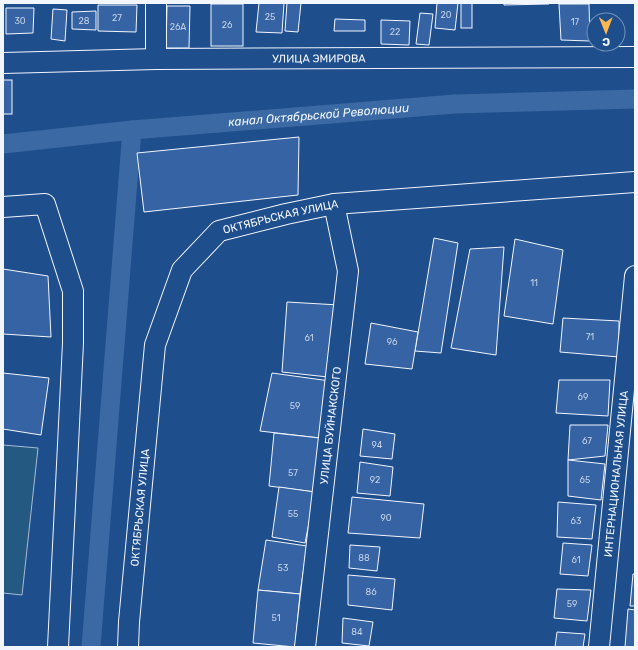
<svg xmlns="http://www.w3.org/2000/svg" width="638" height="650" font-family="Rubik,sans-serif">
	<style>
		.green { fill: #245a82; stroke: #a8bbd7 }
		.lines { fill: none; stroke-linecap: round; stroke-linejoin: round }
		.canal { stroke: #3b69a3; stroke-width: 19 }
		.building { fill: #3563a3; stroke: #f2f6ff }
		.minor-casing { stroke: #f2f6ff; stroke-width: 22 }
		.minor { stroke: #1f4e8c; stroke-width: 20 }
		.labels { text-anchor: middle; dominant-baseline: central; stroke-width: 3; stroke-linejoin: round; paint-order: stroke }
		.number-label { font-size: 9px; fill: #c3d1e8 }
		.street-label { font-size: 11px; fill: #f2f6ff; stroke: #1f4e8c }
		.water-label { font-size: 12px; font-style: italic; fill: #f2f6ff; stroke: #1f4e8c }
	</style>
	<rect width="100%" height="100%" fill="#1f4e8c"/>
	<polygon class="green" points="3,445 38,448 22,595 3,593"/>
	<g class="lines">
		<g class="canal">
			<path id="s1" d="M3,144L132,130L455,104L635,99"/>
			<polyline points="91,647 132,130"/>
		</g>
	</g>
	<g class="building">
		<polygon points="259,3 284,3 282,33 256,32"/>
		<polygon points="287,3 301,3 298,32 285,31"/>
		<polygon points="437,3 458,3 455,30 435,28"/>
		<rect x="461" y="3" width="11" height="25"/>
		<polygon points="504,3 549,3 549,4 504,5"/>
		<rect x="211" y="4" width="32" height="42"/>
		<polygon points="559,4 589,4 590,41 561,40"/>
		<polygon points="98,5 137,5 136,32 98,31"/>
		<polygon points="167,6 190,6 189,48 166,48"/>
		<polygon points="6,8 34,8 33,33 6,34"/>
		<polygon points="53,9 67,10 65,41 51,39"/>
		<polygon points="96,11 96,30 72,29 72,12"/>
		<polygon points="420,13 433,14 429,45 416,44"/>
		<polygon points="335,19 365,20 365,31 334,31"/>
		<polygon points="381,20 410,21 409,45 381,44"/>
		<rect x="3" y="80" width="9" height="34"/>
		<polygon points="299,137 298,195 144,212 137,153"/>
		<polygon points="434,238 458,243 441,353 415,351"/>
		<polygon points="515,239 563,250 553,324 504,316"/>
		<polygon points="504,247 496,355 451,348 470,249"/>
		<polygon points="3,269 48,276 51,337 3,334"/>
		<polygon points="287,302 339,305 328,377 282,372"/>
		<polygon points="563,318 619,321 619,357 560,352"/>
		<polygon points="371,323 418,332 412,369 365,364"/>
		<polygon points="3,373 49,378 41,435 3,429"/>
		<polygon points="272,373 330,381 320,438 260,431"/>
		<polygon points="559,380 610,380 608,416 556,413"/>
		<polygon points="570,425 608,425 605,456 568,460"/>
		<polygon points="363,429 395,434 392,459 360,456"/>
		<polygon points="274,433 320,438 315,492 269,486"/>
		<polygon points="568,460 605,464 601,500 568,496"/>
		<polygon points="360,462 393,467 390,496 357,493"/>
		<polygon points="279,487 315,492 305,543 272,537"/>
		<polygon points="352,497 424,504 420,538 348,533"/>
		<polygon points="558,502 596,505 592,539 557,537"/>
		<polygon points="266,540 307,546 300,594 258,590"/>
		<polygon points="563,543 592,545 588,576 560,574"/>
		<polygon points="350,545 380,547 377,571 349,568"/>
		<polygon points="633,574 635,574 635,606 630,606"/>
		<polygon points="348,575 395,579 392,610 348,605"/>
		<polygon points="557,589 591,590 587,621 554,618"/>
		<polygon points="258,590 300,594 295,647 253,643"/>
		<polygon points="628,609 635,610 635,647 625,647"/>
		<polygon points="343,618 373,622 369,646 342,643"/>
		<polygon points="557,632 585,634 583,647 555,647"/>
	</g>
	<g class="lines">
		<defs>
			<g id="minor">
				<polyline points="156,3 156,59"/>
				<path id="s2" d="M3,63L156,59L635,57"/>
				<polyline points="3,207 45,204 73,291 73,343 58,647"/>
				<path id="s3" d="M128,647L129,622L155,345L182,270L219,231L286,214L334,204L635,182"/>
				<path id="s4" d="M305,647L348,271L334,204"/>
				<path id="s5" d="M599,647L635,276"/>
			</g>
		</defs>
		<use href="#minor" class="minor-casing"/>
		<use href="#minor" class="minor"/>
	</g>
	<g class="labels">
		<g class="number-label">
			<text x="446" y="15">20</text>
			<text x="270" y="17">25</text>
			<text x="117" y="18">27</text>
			<text x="20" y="21">30</text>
			<text x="84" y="21">28</text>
			<text x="575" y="22">17</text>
			<text x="227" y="25">26</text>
			<text x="178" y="27">26А</text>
			<text x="395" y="32">22</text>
			<text x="534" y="283">11</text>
			<text x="590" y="337">71</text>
			<text x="309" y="338">61</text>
			<text x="392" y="342">96</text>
			<text x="583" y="397">69</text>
			<text x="295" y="406">59</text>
			<text x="587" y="441">67</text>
			<text x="377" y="445">94</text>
			<text x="293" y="473">57</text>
			<text x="375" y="480">92</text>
			<text x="585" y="480">65</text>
			<text x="293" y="514">55</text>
			<text x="386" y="518">90</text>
			<text x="576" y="521">63</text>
			<text x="364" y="558">88</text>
			<text x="576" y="560">61</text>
			<text x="283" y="568">53</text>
			<text x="371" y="592">86</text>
			<text x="572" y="604">59</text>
			<text x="276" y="618">51</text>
			<text x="357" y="632">84</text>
		</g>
		<g class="street-label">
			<text stroke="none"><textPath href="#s2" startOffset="316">УЛИЦА ЭМИРОВА</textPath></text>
			<text stroke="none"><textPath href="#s3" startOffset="500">ОКТЯБРЬСКАЯ УЛИЦА</textPath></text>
			<text stroke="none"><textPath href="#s4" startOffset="223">УЛИЦА БУЙНАКСКОГО</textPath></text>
			<text stroke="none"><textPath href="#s5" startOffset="174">ИНТЕРНАЦИОНАЛЬНАЯ УЛИЦА</textPath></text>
			<text stroke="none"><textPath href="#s3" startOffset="140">ОКТЯБРЬСКАЯ УЛИЦА</textPath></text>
		</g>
		<g class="water-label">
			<text stroke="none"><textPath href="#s1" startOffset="317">канал Октябрьской Революции</textPath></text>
		</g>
	</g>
	<rect width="638" height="650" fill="none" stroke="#f2f6ff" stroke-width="8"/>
	<g transform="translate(606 32) rotate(179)"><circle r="19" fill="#1f4e8c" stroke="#7391ba"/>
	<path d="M0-3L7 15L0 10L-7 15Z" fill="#ffb74d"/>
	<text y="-6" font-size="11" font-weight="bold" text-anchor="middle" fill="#f2f6ff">С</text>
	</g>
</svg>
